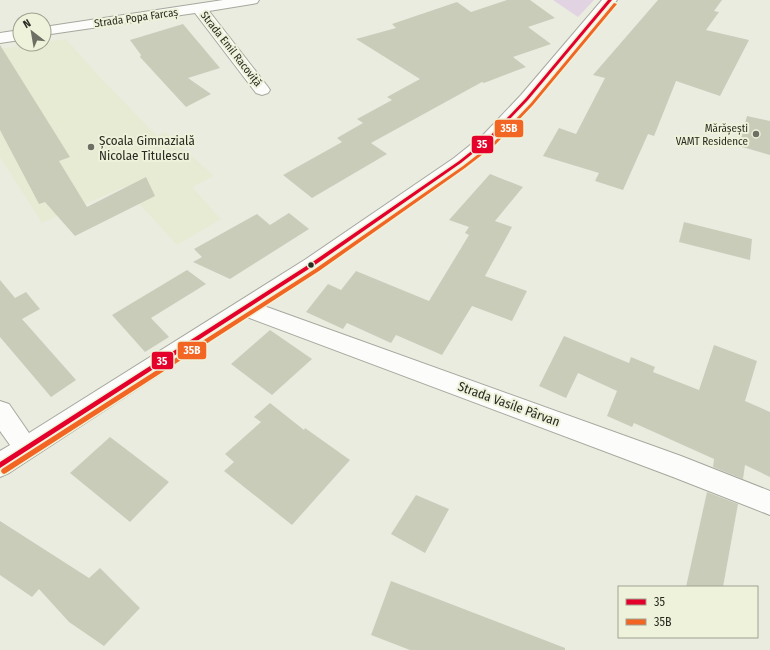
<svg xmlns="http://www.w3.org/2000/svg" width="770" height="650" font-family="'Fira Sans Condensed',sans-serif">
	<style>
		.built { fill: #e8ebd4 }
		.green { fill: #e1d3e2 }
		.building { fill: #caccba }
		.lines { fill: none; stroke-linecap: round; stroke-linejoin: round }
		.minor-casing { stroke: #a6a89e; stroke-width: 2 }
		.minor { fill: #fcfcfa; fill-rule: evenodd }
		.bus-1-casing { stroke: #eef2da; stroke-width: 3 }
		.bus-2-casing { stroke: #eef2da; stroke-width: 3 }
		.bus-1 { fill: #e4002b; fill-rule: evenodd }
		.bus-2 { fill: #f26522; fill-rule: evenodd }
		.poi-dot { fill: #6d6f64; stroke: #eef2da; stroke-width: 1.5 }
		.bus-dot { fill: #292b22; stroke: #eef2da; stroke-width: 1.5 }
		.labels { text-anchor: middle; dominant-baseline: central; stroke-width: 4; stroke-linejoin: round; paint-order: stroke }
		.far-street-label { font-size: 11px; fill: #292b22; stroke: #eef2da }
		.far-poi-label { font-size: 11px; fill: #292b22; stroke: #eef2da; text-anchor: end }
		.poi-label { font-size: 13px; fill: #292b22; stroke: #eef2da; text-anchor: start }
		.street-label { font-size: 13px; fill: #292b22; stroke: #eef2da }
		.line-badge { stroke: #eef2da; stroke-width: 1.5 }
		.badge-label { font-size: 11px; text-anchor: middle; font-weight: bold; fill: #fff }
	</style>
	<rect width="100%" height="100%" fill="#eaece0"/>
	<polygon class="built" points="66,39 98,75 157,136 165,132 214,176 192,187 221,219 177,245 124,187 42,223 0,157 0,49 33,44 44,44 44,42"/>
	<polygon class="green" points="553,0 594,0 578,17"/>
	<g class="building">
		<polygon points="507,0 530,0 555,18 528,27 551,44 513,57 526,67 484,83 482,82 371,143 387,154 312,198 283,175 342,142 337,138 363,123 357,119 392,100 387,97 420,79 356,39 396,28 392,24 457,2 471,12"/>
		<polygon points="658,0 722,0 714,11 719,12 706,30 749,40 720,96 676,81 654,136 648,134 623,190 595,181 599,173 543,156 559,128 576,134 605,78 593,75"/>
		<polygon points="183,24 220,68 188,78 211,94 186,107 140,57 141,55 130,40"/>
		<polygon points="0,45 70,157 59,161 87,207 146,177 155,196 75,236 45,202 39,204 0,130"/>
		<polygon points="747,116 770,121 770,155 739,146"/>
		<polygon points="490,174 523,187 495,221 512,227 485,276 527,291 512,321 472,306 442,355 396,335 391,343 347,323 343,329 306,312 328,284 341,290 356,271 429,301 469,235 465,233 469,227 449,220"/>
		<polygon points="289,213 309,229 230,279 193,262 202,257 194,249 257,214 270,225"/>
		<polygon points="684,222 752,239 750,260 679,242"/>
		<polygon points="187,270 206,284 151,318 169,337 145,352 112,315"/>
		<polygon points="0,280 15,298 26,292 40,309 22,319 76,380 51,397 0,337"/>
		<polygon points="270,330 312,359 272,395 231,364"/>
		<polygon points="564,336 629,363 631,357 655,367 653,372 699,390 714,345 757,361 745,401 770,412 770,477 745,465 743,479 713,467 714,459 634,423 632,427 607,416 617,391 578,373 566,398 539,386"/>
		<polygon points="270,403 304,430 305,428 350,460 292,525 224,471 234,462 225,454 261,422 254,417"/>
		<polygon points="110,437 169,482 130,522 70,473"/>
		<polygon points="707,492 738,504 723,587 686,587"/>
		<polygon points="416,495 449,509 425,553 391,534"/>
		<polygon points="0,521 89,578 100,568 140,608 104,646 69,622 39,589 32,597 0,575"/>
		<polygon points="391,581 565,648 565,650 410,650 371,635"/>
	</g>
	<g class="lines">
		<defs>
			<g id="minor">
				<polygon points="223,0 259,0 257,3 252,4 209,11 268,87 270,90 268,93 262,95 256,93 195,13 44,35 44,27"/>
				<polygon points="602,0 617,0 533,103 496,142 466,166 320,269 264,306 681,456 770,491 770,515 673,477 247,317 9,473 0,477 0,451 10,445 0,431 0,401 9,404 29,433 306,259 454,158 484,134 521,95"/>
				<polygon points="20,30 20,40 0,43 0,33"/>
			</g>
		</defs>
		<use href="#minor" class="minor-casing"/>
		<use href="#minor" class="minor"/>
		<defs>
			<polygon id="bus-1" points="608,0 612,0 528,100 491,139 461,163 315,265 0,468 0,462 311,263 459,161 489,137 526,98"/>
			<polygon id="bus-2" points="614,3 617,4 533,105 496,144 465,168 319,271 6,473 4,474 2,473 1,471 2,469 315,269 463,166 494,142 531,103"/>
		</defs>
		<use href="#bus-1" class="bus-1-casing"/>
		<use href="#bus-2" class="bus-2-casing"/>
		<use href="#bus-1" class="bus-1"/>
		<use href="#bus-2" class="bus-2"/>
	</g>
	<g class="poi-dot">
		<circle cx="756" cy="134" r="4"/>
		<circle cx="91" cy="147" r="4"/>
	</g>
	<circle class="bus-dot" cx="311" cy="265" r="3.5"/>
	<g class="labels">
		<g class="far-street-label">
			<text transform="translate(136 18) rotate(-8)">Strada Popa Farcaș</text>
			<text transform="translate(231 49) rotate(52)">Strada Emil Racoviță</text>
		</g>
		<g class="far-poi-label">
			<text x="748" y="128">Mărășești<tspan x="748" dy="13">VAMT Residence</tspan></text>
		</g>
		<g class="poi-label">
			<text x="99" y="140">Școala Gimnazială<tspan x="99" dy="15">Nicolae Titulescu</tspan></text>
		</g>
		<g class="street-label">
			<text transform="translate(509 404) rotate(20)">Strada Vasile Pârvan</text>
		</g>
	</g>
	<g class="line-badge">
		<rect x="494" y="119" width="30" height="19" rx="4" fill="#f26522"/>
		<rect x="471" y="135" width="23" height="19" rx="4" fill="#e4002b"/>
		<rect x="177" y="341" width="30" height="19" rx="4" fill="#f26522"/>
		<rect x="151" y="351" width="23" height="19" rx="4" fill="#e4002b"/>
	</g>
	<g class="badge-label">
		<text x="509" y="132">35B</text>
		<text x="482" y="148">35</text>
		<text x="192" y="354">35B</text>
		<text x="162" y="365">35</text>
	</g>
	<rect x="618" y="586" width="140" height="52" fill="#eef2da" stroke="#9fa290"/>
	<rect x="626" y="599" width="20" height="6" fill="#e4002b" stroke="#9fa290"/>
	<text x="654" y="606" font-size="12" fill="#292b22">35</text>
	<rect x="626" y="619" width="20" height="6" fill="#f26522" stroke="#9fa290"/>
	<text x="654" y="626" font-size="12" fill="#292b22">35B</text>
	<g transform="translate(32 32) rotate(329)"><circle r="19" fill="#eef2da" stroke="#9fa290"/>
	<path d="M0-3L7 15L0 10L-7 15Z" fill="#6d6f64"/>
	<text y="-6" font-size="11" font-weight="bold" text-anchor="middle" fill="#292b22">N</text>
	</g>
</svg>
